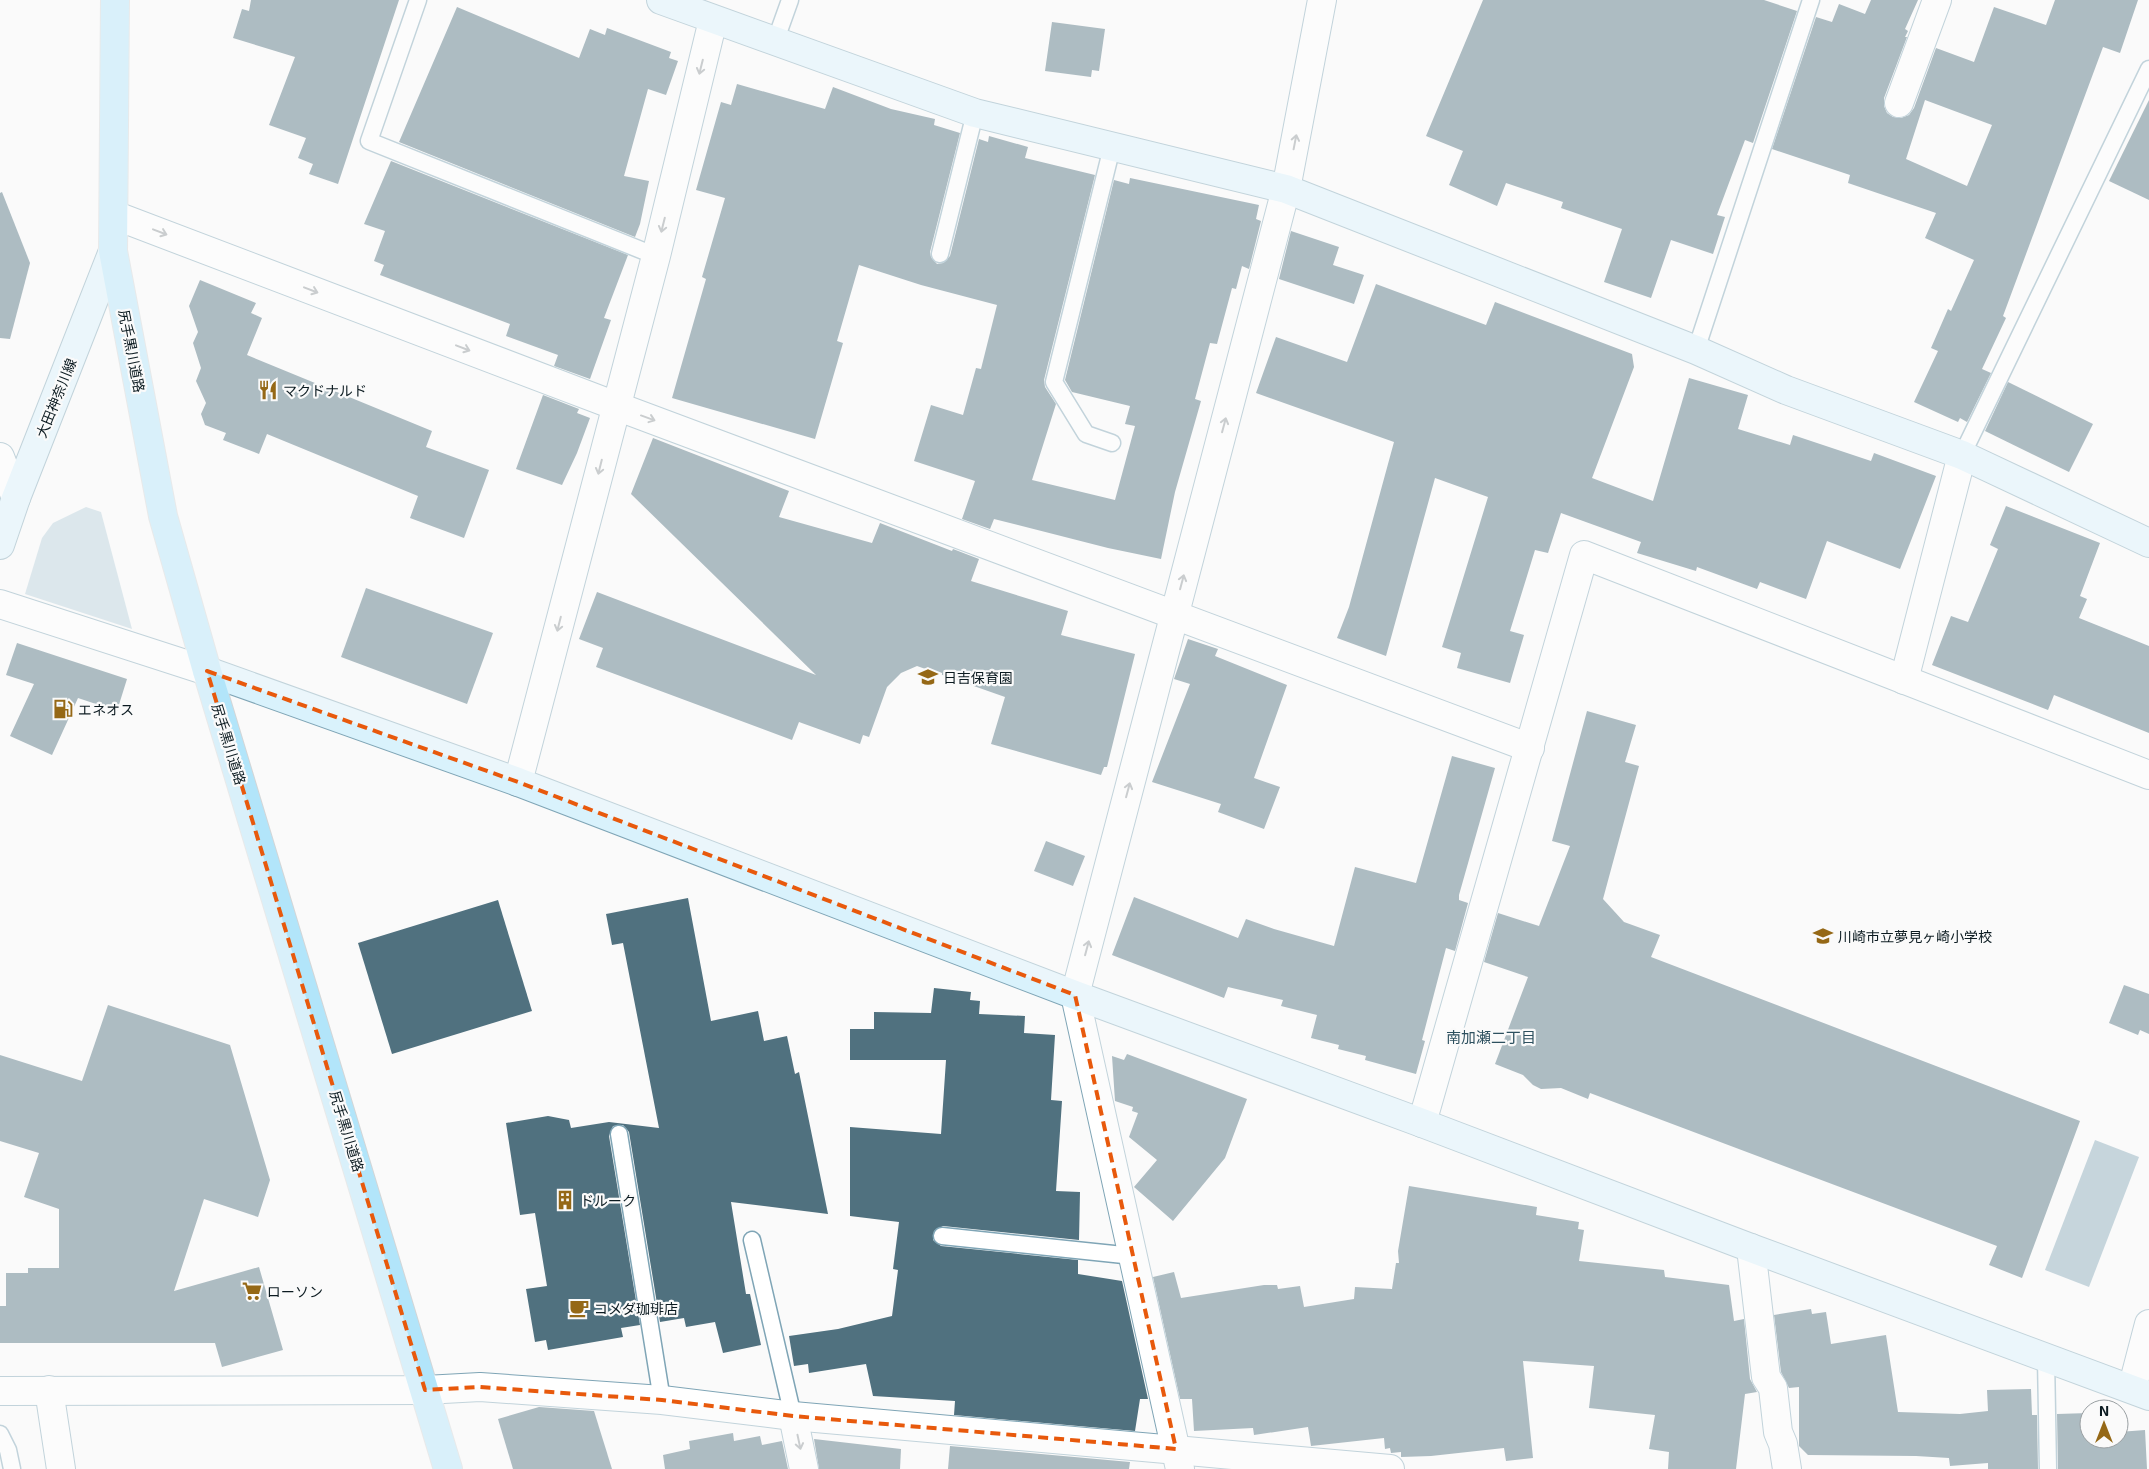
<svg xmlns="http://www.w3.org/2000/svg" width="2149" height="1469" font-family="'Exo 2','Noto Sans JP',sans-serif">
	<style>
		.green { fill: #b9d1dc }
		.water { fill: #87a9b9 }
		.building { fill: #50717f; fill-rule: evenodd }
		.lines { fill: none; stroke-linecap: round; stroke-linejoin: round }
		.lane-casing { stroke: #7fa5b6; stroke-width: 19 }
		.street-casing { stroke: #7fa5b6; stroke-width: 30 }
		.secondary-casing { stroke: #7fa5b6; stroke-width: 30 }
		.primary-casing { stroke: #d3d6d7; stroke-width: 30 }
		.lane { stroke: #fff; stroke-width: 16 }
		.street { stroke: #fff; stroke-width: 28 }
		.secondary { stroke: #d9f2fc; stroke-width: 28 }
		.primary { stroke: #b2e5fa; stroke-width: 28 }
		.oneway { stroke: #91989b }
		.marked { fill: none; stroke: #e8590c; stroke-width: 4; stroke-dasharray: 10 6; stroke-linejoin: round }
		.labels { text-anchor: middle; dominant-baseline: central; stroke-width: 4.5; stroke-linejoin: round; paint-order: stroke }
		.street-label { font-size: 14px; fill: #0b1a20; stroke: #fafafa }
		.poi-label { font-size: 14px; fill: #0b1a20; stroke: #fafafa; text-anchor: start }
		.neighbourhood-label { font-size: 15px; fill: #2d505f; stroke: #fafafa }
	</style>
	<rect width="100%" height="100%" fill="#fafafa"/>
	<polygon class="green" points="86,507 101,512 132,629 25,594 42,538 53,523"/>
	<polygon class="water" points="2095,1140 2139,1157 2089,1287 2045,1270"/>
	<g class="building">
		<polygon points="251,0 399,0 338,184 309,174 313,164 298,158 306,138 269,125 295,57 233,38 242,9 249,11"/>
		<polygon points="1483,0 1764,0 1797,11 1753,143 1745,140 1717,215 1725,217 1713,254 1671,240 1651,298 1604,282 1622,229 1561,208 1563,202 1506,183 1497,206 1449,185 1463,151 1426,136"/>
		<path d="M1871,0H1918L1905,29L1908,31L1905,37H1907L1884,98V106L1887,113L1893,117L1901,118L1909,115L1914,108L1936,48L1974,62L1994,7L2046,25L2055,0H2138L2120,53L2103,47L2003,316L2006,318L1982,369L1991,373L1967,422L1960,418L1958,422L1914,402L1938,351L1931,348L1948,309L1951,311L1974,260L1925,238L1936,213L1848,183L1850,175L1772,149L1816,17L1832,22L1839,4L1865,14ZM1925,100L1992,125L1967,186L1906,159Z"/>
		<polygon points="457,7 579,58 590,29 605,35 607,28 671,52 669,58 678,61 666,95 648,89 624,176 649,181 640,224 635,237 399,142"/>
		<polygon points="1052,22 1105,29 1099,71 1092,70 1091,77 1045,71"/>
		<polygon points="737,84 825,109 833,87 891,109 935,119 934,125 960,133 930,252 931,257 937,264 943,263 950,256 979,139 988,142 989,136 1028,147 1025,158 1095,175 1044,380 1045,387 1056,404 1032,480 1115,500 1135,426 1125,424 1130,406 1072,392 1065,380 1114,180 1129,184 1130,178 1259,205 1256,219 1261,221 1249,269 1242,266 1236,289 1232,288 1217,344 1210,343 1195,399 1201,401 1175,492 1161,559 1108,548 994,519 990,529 962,519 975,481 914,461 931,405 963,415 976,368 981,369 997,305 921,285 859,265 837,341 843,343 815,439 672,398 706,279 702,277 725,198 696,190 721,102 731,105"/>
		<polygon points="2149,100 2149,200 2109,181"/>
		<polygon points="391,161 628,255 604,318 611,320 590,379 554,366 558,355 506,336 510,324 380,275 384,265 374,261 385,231 364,224"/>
		<polygon points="2,192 30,263 10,339 0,338 0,193"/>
		<polygon points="1291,231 1339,247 1333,265 1364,275 1354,304 1279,279"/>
		<polygon points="200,280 256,303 251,313 262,318 247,355 432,431 426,447 489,470 464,538 410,518 418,496 267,434 259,454 223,440 226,433 205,425 201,414 206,403 196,381 201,368 193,343 198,332 189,306"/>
		<polygon points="1376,284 1486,325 1495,302 1632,354 1634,367 1592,478 1653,501 1689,378 1748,395 1738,429 1790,445 1793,435 1871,461 1874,453 1936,476 1900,569 1827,541 1806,599 1760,582 1757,589 1697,567 1696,571 1637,553 1641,542 1561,513 1548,553 1535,550 1510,631 1524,635 1510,683 1457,668 1461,653 1442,647 1488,497 1435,478 1386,656 1337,638 1349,607 1394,442 1256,393 1276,337 1347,362"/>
		<polygon points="2008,382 2093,424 2069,472 1985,431"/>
		<polygon points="543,395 579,409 577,413 590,418 577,453 562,485 516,469"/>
		<polygon points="653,438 789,491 779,517 872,543 880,523 952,551 953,549 979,559 971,581 1068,611 1061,635 1135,654 1107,767 1104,767 1101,775 991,744 1005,697 917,666 901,673 887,687 869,737 863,735 860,744 799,722 792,740 596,667 603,648 579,639 597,592 816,675 631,494"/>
		<polygon points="2006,506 2100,543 2080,596 2087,599 2079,618 2149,646 2149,733 2054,695 2048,710 1932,665 1951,616 1968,622 1998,549 1990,545"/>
		<polygon points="366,588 493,633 467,704 341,657"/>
		<polygon points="1188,639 1218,649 1215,656 1287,685 1254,778 1280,787 1264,829 1218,812 1221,804 1152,782 1190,684 1174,679"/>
		<polygon points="17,643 127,679 117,711 78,698 52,755 10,736 34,684 6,675"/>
		<polygon points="1587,711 1636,725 1625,762 1639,766 1603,899 1624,922 1660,935 1651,957 2080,1121 2022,1278 1989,1265 1997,1246 1590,1093 1588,1099 1561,1088 1541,1089 1533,1085 1523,1075 1495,1064 1528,977 1484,962 1498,913 1539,926 1570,846 1552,841"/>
		<polygon points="1452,756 1495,768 1459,895 1459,900 1468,903 1455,951 1446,948 1422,1040 1425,1041 1416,1074 1365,1060 1366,1056 1338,1049 1339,1045 1311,1038 1317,1015 1281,1006 1283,1000 1228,987 1224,998 1112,955 1134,897 1238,938 1246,919 1274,929 1334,946 1355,867 1416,883"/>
		<polygon points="1046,841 1085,856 1073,886 1034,871"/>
		<polygon points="688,898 711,1021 758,1011 764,1041 787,1036 795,1074 799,1072 828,1214 731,1202 746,1294 750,1294 761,1345 723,1353 715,1322 686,1327 684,1318 660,1322 629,1132 623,1125 613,1126 609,1136 640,1325 621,1328 623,1337 548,1350 546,1340 535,1342 526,1289 547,1286 535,1213 520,1215 506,1123 548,1116 569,1120 571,1128 609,1122 659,1128 623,943 612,945 606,914"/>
		<polygon points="498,900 532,1011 392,1054 358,943"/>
		<polygon points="2124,985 2149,994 2149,1034 2140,1030 2138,1035 2109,1023"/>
		<polygon points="934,988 971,992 970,1000 980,1001 979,1014 1025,1016 1024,1033 1055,1035 1051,1100 1062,1101 1056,1191 1080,1192 1079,1240 943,1226 934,1231 933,1240 941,1246 1078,1260 1078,1274 1122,1281 1148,1399 1140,1399 1135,1431 954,1415 955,1401 873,1396 866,1364 809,1373 808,1364 794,1366 789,1336 838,1329 892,1316 898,1270 893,1269 899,1222 850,1216 850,1127 941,1134 946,1060 850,1060 850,1029 874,1029 874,1012 931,1013"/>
		<polygon points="108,1005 230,1045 270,1180 258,1217 204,1199 174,1291 259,1267 283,1350 222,1367 215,1343 0,1343 0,1306 6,1306 6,1273 28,1273 28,1268 59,1268 59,1209 24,1197 39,1153 0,1141 0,1055 82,1081"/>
		<polygon points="1127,1054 1247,1099 1225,1158 1173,1221 1134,1187 1157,1160 1129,1137 1138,1113 1132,1111 1133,1107 1115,1101 1112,1056 1124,1060"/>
		<polygon points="1409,1186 1537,1207 1536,1215 1579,1222 1578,1229 1584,1230 1579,1261 1664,1270 1665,1277 1729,1285 1734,1321 1744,1319 1750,1379 1757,1392 1745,1394 1736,1469 1668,1469 1669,1452 1649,1449 1655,1415 1589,1408 1594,1366 1523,1361 1533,1458 1506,1461 1504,1448 1431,1456 1401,1457 1401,1452 1391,1453 1390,1448 1385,1449 1384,1438 1311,1446 1308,1427 1254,1435 1253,1428 1194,1431 1192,1399 1180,1399 1153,1277 1174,1272 1181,1298 1264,1285 1277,1285 1278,1289 1300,1286 1304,1307 1354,1299 1355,1287 1392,1289 1396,1263 1399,1263 1398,1251"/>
		<polygon points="1811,1309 1812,1314 1826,1312 1831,1344 1886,1335 1898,1412 1960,1414 1988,1411 1987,1390 2031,1389 2032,1415 2037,1415 2038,1469 1988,1469 1988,1463 1950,1466 1949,1458 1916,1456 1808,1455 1799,1446 1799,1387 1789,1388 1781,1372 1774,1315"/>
		<polygon points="539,1407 594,1411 612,1469 513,1469 498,1419"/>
		<polygon points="2089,1413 2089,1439 2119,1439 2119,1432 2145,1430 2147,1469 2058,1469 2057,1414"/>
		<polygon points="733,1433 734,1441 760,1436 762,1445 782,1441 788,1469 665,1469 663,1455 690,1449 689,1441"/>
		<polygon points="814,1439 901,1449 900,1469 819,1469"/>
		<polygon points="950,1446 1130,1462 1129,1469 948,1469"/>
	</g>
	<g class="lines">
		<defs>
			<g id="lane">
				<polyline points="418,0 369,141 656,256"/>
				<polyline points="775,42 790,0"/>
				<polyline points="1112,147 1054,382 1086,434 1112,443"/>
				<polyline points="940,254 975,113"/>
				<polyline points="1696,350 1811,0"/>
				<polyline points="1962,455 2149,69"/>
				<polyline points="619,1134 662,1400"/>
				<polyline points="942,1236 1133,1256"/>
				<polyline points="752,1240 793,1416"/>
				<polyline points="2046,1358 2048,1469"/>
				<polyline points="0,1434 8,1450 12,1469"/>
			</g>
			<g id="street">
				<polyline points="1899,103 1937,0"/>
				<polyline points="114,215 616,406 1530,748"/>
				<polyline points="0,457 16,498"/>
				<polyline points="0,604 207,671"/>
				<polyline points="1904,680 1962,455"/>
				<polyline points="518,782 656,256 713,20"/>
				<polyline points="1422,1123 1584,555 2149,775"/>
				<polyline points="1751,1248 1766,1377 1773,1388 1778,1432 1783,1444 1787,1469"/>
				<polyline points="2132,1389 2149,1324"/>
				<polyline points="49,1390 61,1469"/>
				<polyline points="0,1391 425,1390 480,1387 662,1400 793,1416 1390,1469"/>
				<polyline points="793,1416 804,1469"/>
				<polyline points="1180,1469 1075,995 1286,189 1322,0"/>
			</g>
			<g id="secondary">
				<polyline points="661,0 975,113 1286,189 1696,350 1786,390 1962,455 2149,543"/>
				<polyline points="0,545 16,498 113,251"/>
				<polyline points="207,671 518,782 1075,995 1422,1123 1751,1248 2149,1396"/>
			</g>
			<polyline id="primary" points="115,0 113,251 163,516 207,671 448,1469"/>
		</defs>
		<use href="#lane" class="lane-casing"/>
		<use href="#street" class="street-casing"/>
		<use href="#secondary" class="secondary-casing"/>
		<use href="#primary" class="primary-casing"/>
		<use href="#lane" class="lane"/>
		<use href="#street" class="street"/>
		<use href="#secondary" class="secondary"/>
		<use href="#primary" class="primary"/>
	</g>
	<defs><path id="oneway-shaft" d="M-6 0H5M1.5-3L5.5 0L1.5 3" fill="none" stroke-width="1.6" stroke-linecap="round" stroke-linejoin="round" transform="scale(1.25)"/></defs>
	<g class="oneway">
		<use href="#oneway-shaft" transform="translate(701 67) rotate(104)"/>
		<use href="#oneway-shaft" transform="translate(1295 142) rotate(-79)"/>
		<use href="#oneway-shaft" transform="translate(663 225) rotate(104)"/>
		<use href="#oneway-shaft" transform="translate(160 232) rotate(21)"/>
		<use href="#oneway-shaft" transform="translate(311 290) rotate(21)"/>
		<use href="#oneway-shaft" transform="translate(463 348) rotate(21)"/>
		<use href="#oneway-shaft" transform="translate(648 418) rotate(20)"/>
		<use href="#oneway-shaft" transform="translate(1224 425) rotate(-75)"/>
		<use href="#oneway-shaft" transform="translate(600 467) rotate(104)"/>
		<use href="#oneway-shaft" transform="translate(1182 582) rotate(-75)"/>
		<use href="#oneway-shaft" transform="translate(559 624) rotate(104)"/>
		<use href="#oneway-shaft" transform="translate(1128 790) rotate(-75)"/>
		<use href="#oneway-shaft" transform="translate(1087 948) rotate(-75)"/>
		<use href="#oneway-shaft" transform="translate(799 1442) rotate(78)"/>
	</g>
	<path d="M0 0H2149V1469H0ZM207,671L518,782L1075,995L1176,1449L793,1416L662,1400L480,1387L425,1390Z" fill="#fafafa" fill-opacity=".55" fill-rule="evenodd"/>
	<path class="marked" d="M207,671L518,782L1075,995L1176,1449L793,1416L662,1400L480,1387L425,1390Z"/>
	<defs>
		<symbol id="restaurant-bare" viewBox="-9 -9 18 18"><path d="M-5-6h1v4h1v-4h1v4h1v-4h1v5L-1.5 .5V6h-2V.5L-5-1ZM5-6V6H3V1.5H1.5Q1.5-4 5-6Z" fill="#956816" stroke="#fafafa" stroke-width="2.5" paint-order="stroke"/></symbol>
		<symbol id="school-bare" viewBox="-9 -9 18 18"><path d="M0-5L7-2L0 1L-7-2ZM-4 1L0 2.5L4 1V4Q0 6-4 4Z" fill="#956816" stroke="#fafafa" stroke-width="2.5" paint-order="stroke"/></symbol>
		<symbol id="fuel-bare" viewBox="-9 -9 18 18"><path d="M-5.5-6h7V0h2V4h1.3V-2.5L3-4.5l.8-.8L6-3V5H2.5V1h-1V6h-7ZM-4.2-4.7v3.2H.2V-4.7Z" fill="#956816" stroke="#fafafa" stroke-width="2.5" paint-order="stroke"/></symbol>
		<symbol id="building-bare" viewBox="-9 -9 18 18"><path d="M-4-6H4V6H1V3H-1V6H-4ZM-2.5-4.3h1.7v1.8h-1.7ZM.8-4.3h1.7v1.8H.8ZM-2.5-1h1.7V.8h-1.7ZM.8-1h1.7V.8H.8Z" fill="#956816" stroke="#fafafa" stroke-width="2.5" paint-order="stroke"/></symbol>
		<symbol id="supermarket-bare" viewBox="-9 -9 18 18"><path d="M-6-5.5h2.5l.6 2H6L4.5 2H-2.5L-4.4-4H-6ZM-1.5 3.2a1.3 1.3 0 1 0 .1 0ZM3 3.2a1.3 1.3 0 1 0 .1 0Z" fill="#956816" stroke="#fafafa" stroke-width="2.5" paint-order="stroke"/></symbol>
		<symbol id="cafe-bare" viewBox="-9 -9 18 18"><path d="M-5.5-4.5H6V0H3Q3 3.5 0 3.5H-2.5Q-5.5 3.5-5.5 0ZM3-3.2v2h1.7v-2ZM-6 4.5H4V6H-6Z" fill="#956816" stroke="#fafafa" stroke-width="2.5" paint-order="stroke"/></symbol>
	</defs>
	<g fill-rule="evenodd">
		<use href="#restaurant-bare" x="254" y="376" width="28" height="28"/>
		<use href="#school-bare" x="914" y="663" width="28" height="28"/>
		<use href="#fuel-bare" x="49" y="695" width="28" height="28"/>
		<use href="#school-bare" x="1809" y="922" width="28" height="28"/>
		<use href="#building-bare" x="551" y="1186" width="28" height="28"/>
		<use href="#supermarket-bare" x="238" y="1277" width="28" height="28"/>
		<use href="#cafe-bare" x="565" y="1294" width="28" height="28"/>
	</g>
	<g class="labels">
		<g class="street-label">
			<text transform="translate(132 351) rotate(79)">尻手黒川道路</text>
			<text transform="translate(56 398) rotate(-68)">大田神奈川線</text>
			<text transform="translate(229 744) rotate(73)">尻手黒川道路</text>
			<text transform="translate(347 1131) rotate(73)">尻手黒川道路</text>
		</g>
		<g class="poi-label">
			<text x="283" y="390">マクドナルド</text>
			<text x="943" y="677">日吉保育園</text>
			<text x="78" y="709">エネオス</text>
			<text x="1838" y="936">川崎市立夢見ヶ崎小学校</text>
			<text x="580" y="1200">ドルーク</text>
			<text x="267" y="1291">ローソン</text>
			<text x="594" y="1308">コメダ珈琲店</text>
		</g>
		<g class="neighbourhood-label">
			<text x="1491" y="1037">南加瀬二丁目</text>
		</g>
	</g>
	<g transform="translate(2104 1424)"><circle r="24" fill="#fafafa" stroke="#9aa0a3"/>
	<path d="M0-4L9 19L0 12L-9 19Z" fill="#956816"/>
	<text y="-8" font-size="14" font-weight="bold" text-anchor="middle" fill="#0b1a20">N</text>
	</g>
</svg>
